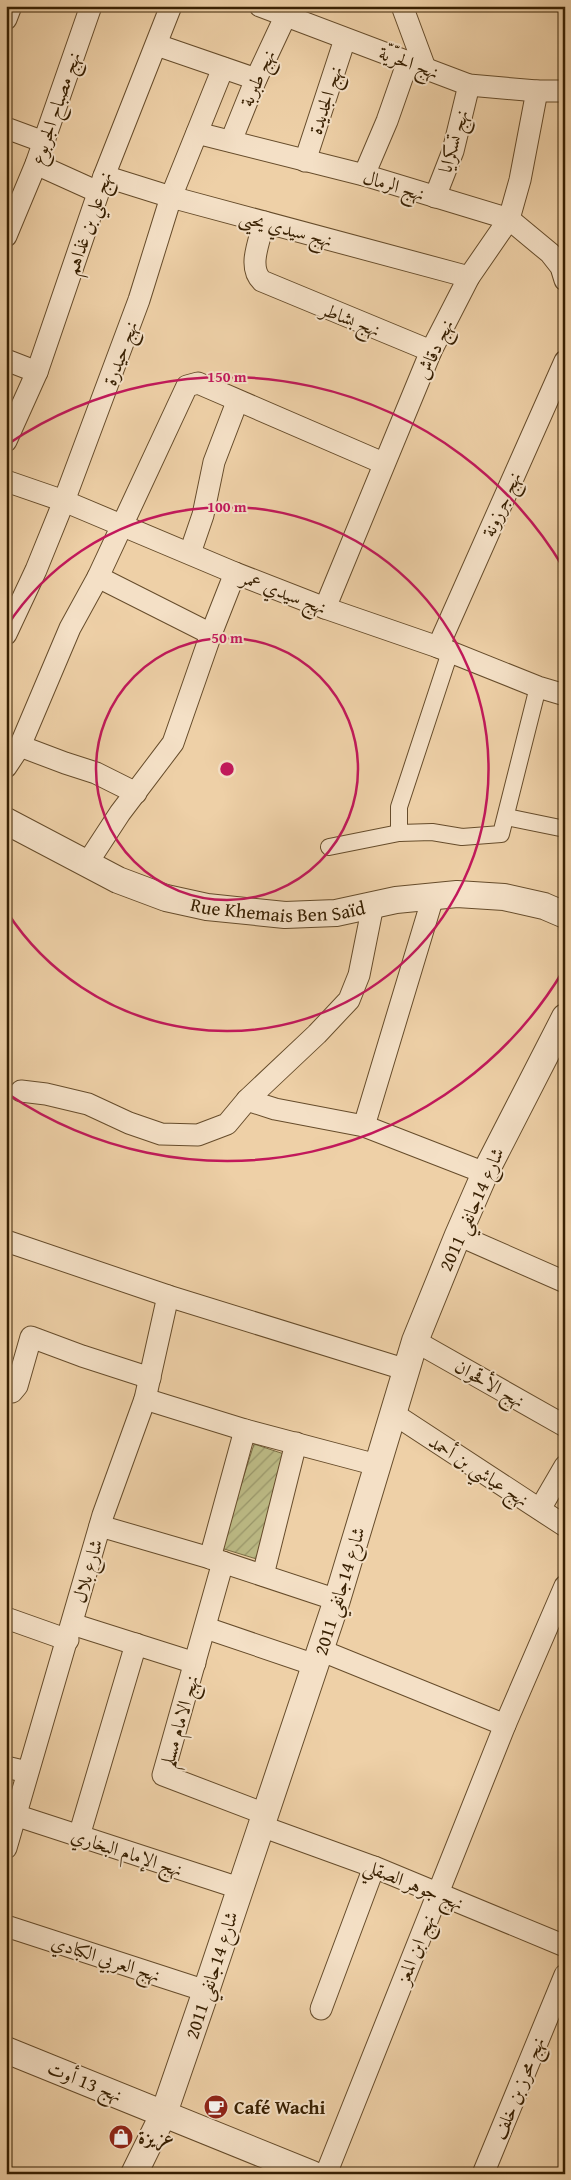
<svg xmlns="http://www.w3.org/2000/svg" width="571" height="2180" font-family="'Gentium Book Plus',Amiri,serif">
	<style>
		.garden { fill: url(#garden-furrows); stroke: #7a6d44 }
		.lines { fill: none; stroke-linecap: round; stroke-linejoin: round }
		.pedestrian-casing { stroke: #664c2b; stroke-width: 18 }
		.minor-casing { stroke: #664c2b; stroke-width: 23 }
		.tertiary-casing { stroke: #664c2b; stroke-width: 28 }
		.pedestrian { stroke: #f4e0c6; stroke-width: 16 }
		.minor { stroke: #f4e0c6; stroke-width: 21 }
		.tertiary { stroke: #f4e0c6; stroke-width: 26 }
		.ring { fill: none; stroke: #c2185b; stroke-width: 2.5 }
		.labels { text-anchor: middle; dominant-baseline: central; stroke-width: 4; stroke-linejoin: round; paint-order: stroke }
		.street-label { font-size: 19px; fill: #382002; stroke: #f4e0c6 }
		.poi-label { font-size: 19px; font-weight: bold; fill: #382002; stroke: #f4e0c6; text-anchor: start }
		.centre { fill: #c2185b; stroke: #f4e0c6; stroke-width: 2.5 }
		.ring-label { font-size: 15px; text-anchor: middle; font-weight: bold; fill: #c2185b; stroke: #f4e0c6; stroke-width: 4; stroke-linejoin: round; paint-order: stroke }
	</style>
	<defs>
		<pattern id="garden-furrows" width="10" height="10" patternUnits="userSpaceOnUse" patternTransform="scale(1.25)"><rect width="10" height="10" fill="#bcba85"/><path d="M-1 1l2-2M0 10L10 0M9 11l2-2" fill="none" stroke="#9a976b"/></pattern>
	</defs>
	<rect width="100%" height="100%" fill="#eed0a7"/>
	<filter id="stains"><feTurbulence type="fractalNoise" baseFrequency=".004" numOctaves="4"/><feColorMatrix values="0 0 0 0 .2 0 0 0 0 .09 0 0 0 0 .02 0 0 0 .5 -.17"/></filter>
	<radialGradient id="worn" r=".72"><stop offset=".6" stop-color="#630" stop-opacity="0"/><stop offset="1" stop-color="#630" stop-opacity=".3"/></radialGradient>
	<polygon class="garden" points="254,1444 296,1458 263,1561 221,1548"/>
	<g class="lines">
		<defs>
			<g id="pedestrian">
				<polyline points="507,817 565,829"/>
				<polyline points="399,833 399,807 450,652"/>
				<polyline points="329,847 399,833 432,832 462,837 501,834 538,687"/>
			</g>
			<g id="minor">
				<polyline points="260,6 469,85 537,91 565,91"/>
				<polyline points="402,6 425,68"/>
				<polyline points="6,19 11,6"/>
				<polyline points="157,45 256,79"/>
				<polyline points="6,128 44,142"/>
				<polyline points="197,133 364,175 509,219 550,253 561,267 565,280"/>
				<polyline points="231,141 256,79 286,15"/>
				<polyline points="305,161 345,39"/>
				<polyline points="36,164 98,192"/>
				<polyline points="364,175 387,121 408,61"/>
				<polyline points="104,176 171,197 469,277"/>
				<polyline points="435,197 453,151 469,85"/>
				<path d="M264,222C260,240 247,267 262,281L431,351"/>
				<polyline points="6,236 36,164 91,6"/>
				<polyline points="6,360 37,372"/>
				<polyline points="6,441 37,372 104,176 171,6"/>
				<polyline points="6,481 64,501 235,573 325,608 438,647 538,687 565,695"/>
				<polyline points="190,553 203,515 214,462 237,402"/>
				<polyline points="98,577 211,634"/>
				<polyline points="325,608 431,351 469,277 509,219 520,180 537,91"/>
				<polyline points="6,634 36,570 64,501 139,300 171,197 223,68"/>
				<polyline points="438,647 565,361"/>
				<polyline points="20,746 65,763 96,773 136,793"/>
				<polyline points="6,767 20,746 70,628 98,577 187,386 198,383 383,463"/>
				<polyline points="86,865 120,813 173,743 211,634 235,573"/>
				<polyline points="21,1091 46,1094 88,1104 129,1123 161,1134 198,1135 227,1124 247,1100 317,1034 349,1000 359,975 373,905"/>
				<polyline points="247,1100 275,1109 364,1126 485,1173"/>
				<polyline points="364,1126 433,897"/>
				<polyline points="458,1235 565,1282"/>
				<polyline points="6,1241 168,1296 407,1370"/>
				<polyline points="415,1341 565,1426"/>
				<polyline points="6,1392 12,1392 17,1386 31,1337 82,1356 150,1378"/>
				<polyline points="145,1399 245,1430 377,1465"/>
				<polyline points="394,1414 565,1526"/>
				<polyline points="540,1509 565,1466"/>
				<polyline points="100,1526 210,1558 337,1600"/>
				<polyline points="210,1558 245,1430"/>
				<polyline points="223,1562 163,1775 265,1814"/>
				<polyline points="263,1575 296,1443"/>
				<polyline points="6,1618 68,1640"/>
				<polyline points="72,1624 195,1663"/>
				<polyline points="206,1628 315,1665"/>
				<polyline points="320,1650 505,1725"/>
				<polyline points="6,1767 27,1772"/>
				<polyline points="15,1815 239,1888"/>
				<polyline points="261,1826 374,1867 565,1946"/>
				<polyline points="79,1836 136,1644"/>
				<polyline points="6,1848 103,1515 145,1399 168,1296"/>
				<polyline points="6,1926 206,1991"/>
				<polyline points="321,2009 374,1867"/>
				<polyline points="326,2174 505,1725 565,1586"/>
				<polyline points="483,2174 565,1975"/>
			</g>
			<g id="tertiary">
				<path id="s1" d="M6,821L118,880L166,898L207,907L285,915L336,913L396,900L457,894L504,897L544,906L565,915"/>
				<polyline points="6,2050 312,2174"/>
				<polyline points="134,2174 164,2113 206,1991 337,1600 415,1341 458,1235 485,1173 565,1017"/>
			</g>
		</defs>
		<use href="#pedestrian" class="pedestrian-casing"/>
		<use href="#minor" class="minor-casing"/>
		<use href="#tertiary" class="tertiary-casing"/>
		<use href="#pedestrian" class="pedestrian"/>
		<use href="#minor" class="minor"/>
		<use href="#tertiary" class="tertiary"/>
	</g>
	<g class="ring">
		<circle cx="227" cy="769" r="131"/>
		<path d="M7 626A262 262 0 1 1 7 912"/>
		<path d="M563 971A392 392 0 0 1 8 1094M8 444A392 392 0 0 1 563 567"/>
	</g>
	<defs>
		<symbol id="cafe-disc" viewBox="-11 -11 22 22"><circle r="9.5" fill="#8f2418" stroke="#f4e0c6"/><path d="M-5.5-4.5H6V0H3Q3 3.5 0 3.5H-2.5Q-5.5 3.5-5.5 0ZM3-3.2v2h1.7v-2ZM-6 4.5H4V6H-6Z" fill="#fff"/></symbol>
		<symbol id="shop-disc" viewBox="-11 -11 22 22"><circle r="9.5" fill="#8f2418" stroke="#f4e0c6"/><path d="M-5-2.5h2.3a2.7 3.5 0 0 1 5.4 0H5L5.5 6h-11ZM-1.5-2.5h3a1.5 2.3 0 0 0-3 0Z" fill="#fff"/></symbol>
	</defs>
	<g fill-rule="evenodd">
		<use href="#cafe-disc" x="202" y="2093" width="28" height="28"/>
		<use href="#shop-disc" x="107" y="2123" width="28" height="28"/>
	</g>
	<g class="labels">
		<g class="street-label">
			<text transform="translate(409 62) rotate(20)">نهج الحرّيّة</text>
			<text transform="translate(257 78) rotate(-66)">نهج طبربة</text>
			<text transform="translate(325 100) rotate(-72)">نهج الجديدة</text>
			<text transform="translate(55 108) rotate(-71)">نهج مصباح الجربوع</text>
			<text transform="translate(453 141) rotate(-74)">نهج تسكرايا</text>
			<text transform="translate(394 185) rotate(17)">نهج الرمال</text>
			<text transform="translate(88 223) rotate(-71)">نهج علي بن غذاهم</text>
			<text transform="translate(286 228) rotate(15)">نهج سيدي يحيى</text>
			<text transform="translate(351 319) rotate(22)">نهج بشاطر</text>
			<text transform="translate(434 349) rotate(-65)">نهج دقاش</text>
			<text transform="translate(120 353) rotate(-70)">نهج حيدرة</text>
			<text transform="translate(501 504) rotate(-66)">نهج جرزونة</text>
			<text transform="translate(284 592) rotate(21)">نهج سيدي عمر</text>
			<text stroke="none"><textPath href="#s1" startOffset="291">Rue Khemais Ben Saïd</textPath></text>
			<text transform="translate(471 1209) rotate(-66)">شارع 14جانفي 2011</text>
			<text transform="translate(490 1383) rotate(30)">نهج الأقحوان</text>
			<text transform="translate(479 1470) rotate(33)">نهج عياشي بن أحمد</text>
			<text transform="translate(87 1571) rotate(-74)">شارع بلال</text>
			<text transform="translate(339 1591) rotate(-73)">شارع 14جانفي 2011</text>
			<text transform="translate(179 1721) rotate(-74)">نهج الامام مسلم</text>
			<text transform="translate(127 1852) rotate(18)">نهج الإمام البخاري</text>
			<text transform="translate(414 1884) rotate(22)">نهج جوهر الصقلي</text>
			<text transform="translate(415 1949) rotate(-68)">نهج ابن المعز</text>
			<text transform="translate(106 1958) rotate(18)">نهج العربي الكبادي</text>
			<text transform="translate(211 1975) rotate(-72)">شارع 14جانفي 2011</text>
			<text transform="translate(85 2081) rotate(22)">نهج 13 أوت</text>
			<text transform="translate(518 2088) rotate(-68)">نهج محرز بن خلف</text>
		</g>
		<g class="poi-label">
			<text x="234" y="2107">Café Wachi</text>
			<text x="138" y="2137">عزيزة</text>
		</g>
	</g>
	<circle cx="227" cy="769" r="8" class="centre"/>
	<g class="ring-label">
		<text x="227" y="382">150 m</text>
		<text x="227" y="512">100 m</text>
		<text x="227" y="643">50 m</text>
	</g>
	<rect width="571" height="2180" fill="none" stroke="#eed0a7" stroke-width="25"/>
	<rect x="8" y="8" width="556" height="2165" fill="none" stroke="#382002" stroke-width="2.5"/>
	<rect x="12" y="12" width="546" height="2155" fill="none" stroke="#382002"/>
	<rect width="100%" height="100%" filter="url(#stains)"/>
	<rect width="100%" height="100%" fill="url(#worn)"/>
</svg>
